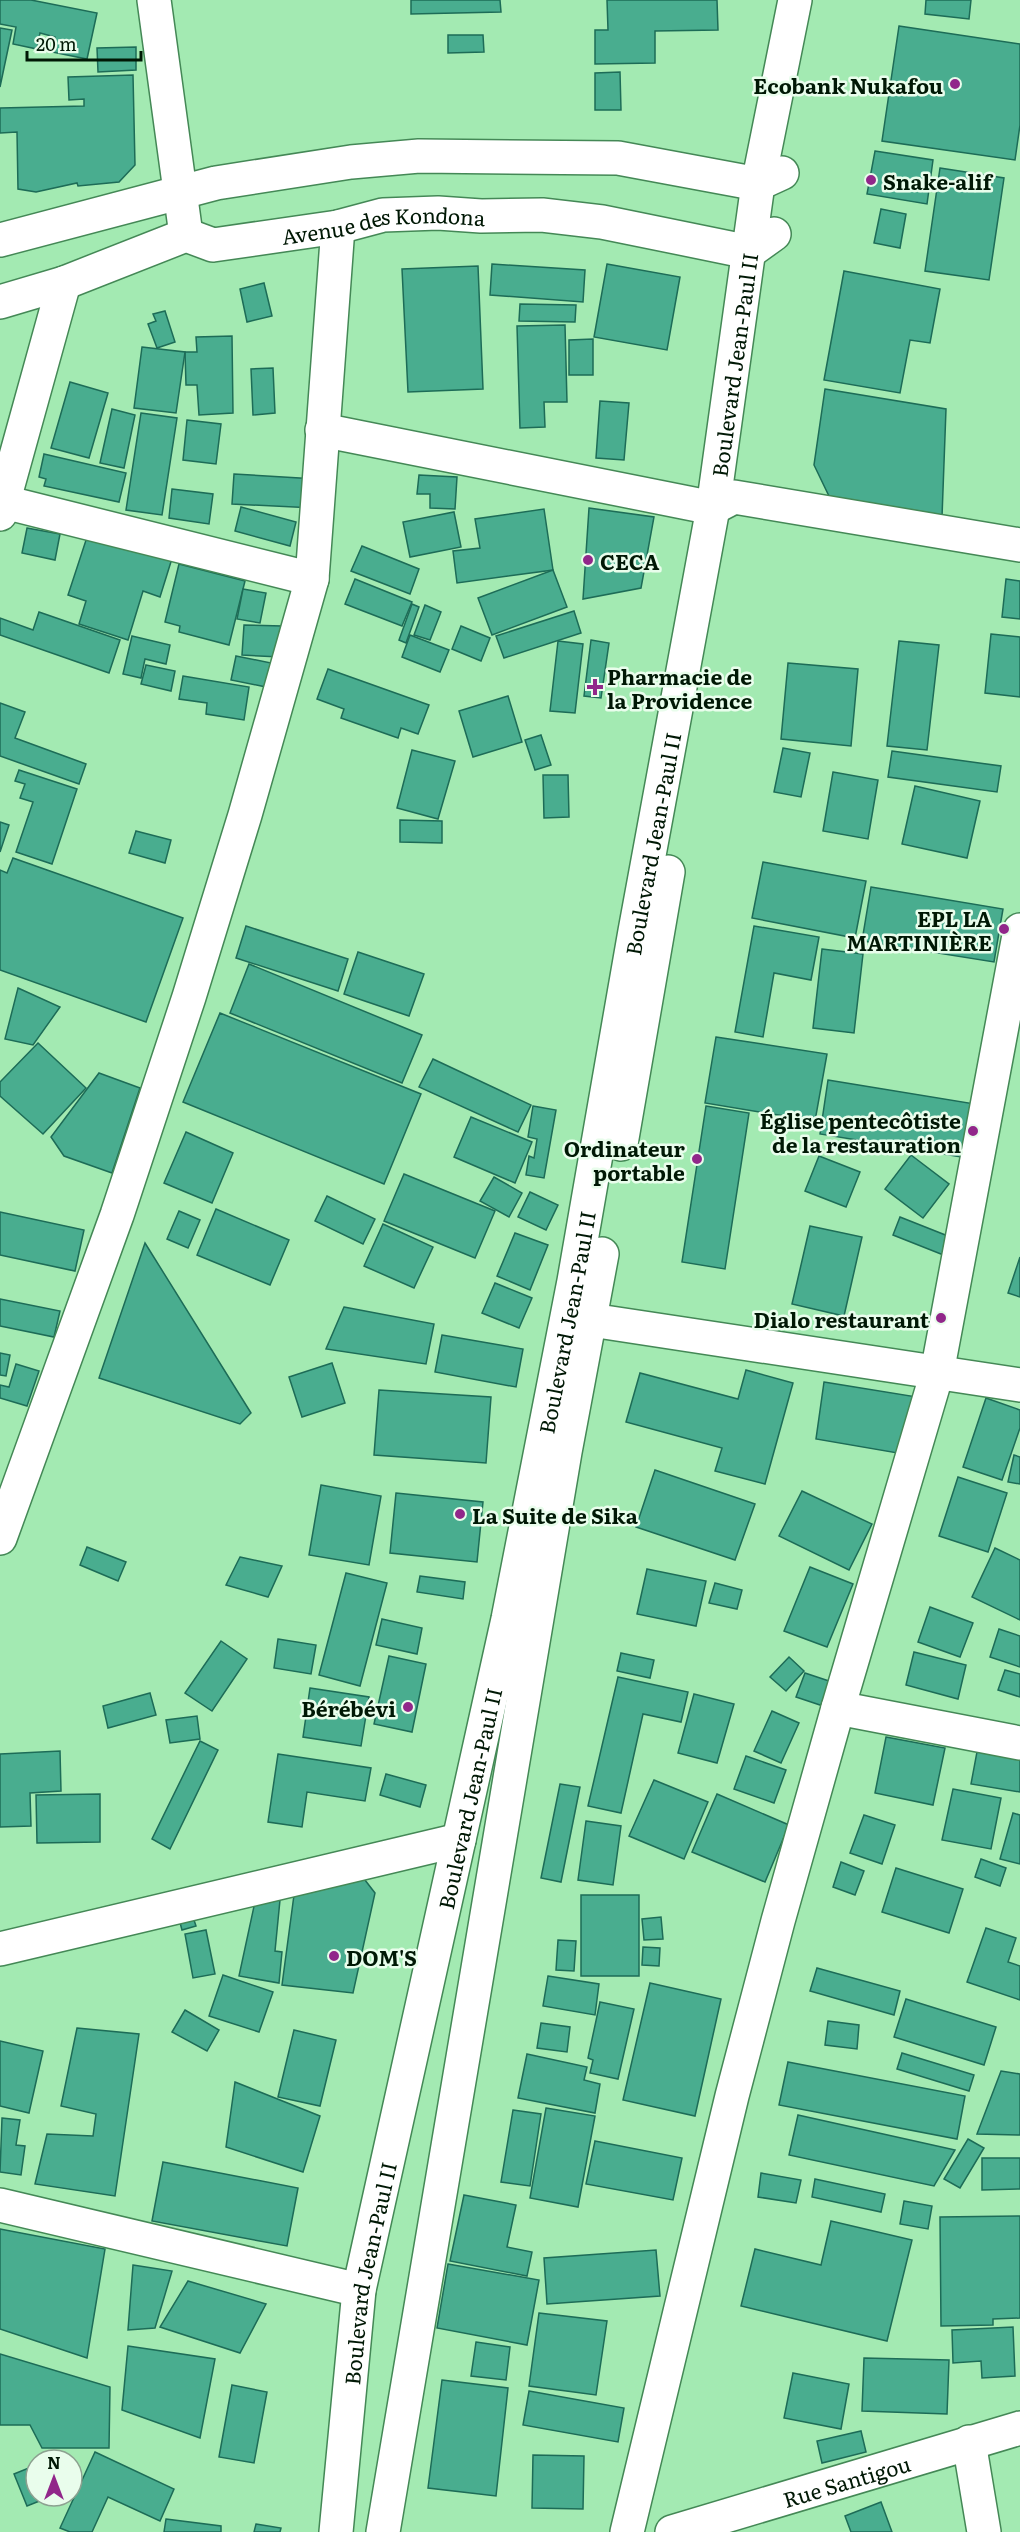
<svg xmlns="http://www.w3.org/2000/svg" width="1020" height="2532" font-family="Literata,serif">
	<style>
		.building { fill: #49ad8f; stroke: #1d6c57; stroke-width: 1.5 }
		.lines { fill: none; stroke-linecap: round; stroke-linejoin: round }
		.minor-casing { stroke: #448856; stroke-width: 36 }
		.tertiary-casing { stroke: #448856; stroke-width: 36 }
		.secondary-casing { stroke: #448856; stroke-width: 36 }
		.minor { stroke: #fff; stroke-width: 33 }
		.tertiary { stroke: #fff; stroke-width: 33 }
		.secondary { stroke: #fff; stroke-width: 33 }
		.poi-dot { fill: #91278a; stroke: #e9fdec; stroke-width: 2 }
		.labels { text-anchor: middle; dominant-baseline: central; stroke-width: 5; stroke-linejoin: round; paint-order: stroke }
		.poi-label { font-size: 21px; font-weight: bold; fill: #001805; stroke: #e9fdec; text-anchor: end }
		.street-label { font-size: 21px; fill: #001805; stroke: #e9fdec }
	</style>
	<rect width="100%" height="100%" fill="#a3eab2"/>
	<g class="building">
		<polygon points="0,0 31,0 97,13 87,59 52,52 55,37 40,33 37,49 13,44 16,27 0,24"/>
		<polygon points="411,0 500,0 501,12 411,14"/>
		<polygon points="607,0 717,0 718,30 655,31 655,63 595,64 595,30 608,30"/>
		<polygon points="926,0 971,0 969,19 925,14"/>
		<polygon points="899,26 1020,44 1020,125 1015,160 882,141"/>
		<polygon points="0,28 12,30 0,87"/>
		<polygon points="448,35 483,35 484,52 448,53"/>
		<polygon points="136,47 136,70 98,72 97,48"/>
		<polygon points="620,72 621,110 595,110 595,73"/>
		<polygon points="133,75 135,165 119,182 78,186 77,183 36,192 18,189 17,132 0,133 0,108 84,106 84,99 69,100 68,77"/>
		<polygon points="875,151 933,160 927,204 867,194"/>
		<polygon points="940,168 1004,178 989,280 925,271"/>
		<polygon points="881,209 906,214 900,248 874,243"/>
		<polygon points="492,264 585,270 583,302 490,295"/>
		<polygon points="607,264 680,277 667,350 594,337"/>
		<polygon points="478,266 483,389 408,392 402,269"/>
		<polygon points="844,271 940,289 930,343 910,340 900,393 824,380"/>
		<polygon points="264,283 272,316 247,322 240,289"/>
		<polygon points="520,304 576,305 575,322 519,321"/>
		<polygon points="165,311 175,342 157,348 148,324 156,321 153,314"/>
		<polygon points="565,325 567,402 544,402 545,427 520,428 517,326"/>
		<polygon points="232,336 233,413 199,415 197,385 186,385 185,352 197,352 196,337"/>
		<polygon points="593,339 593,375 569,375 569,340"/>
		<polygon points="142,347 185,352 176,413 134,408"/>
		<polygon points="273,368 275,413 253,415 251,369"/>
		<polygon points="70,382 108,393 89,458 51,448"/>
		<polygon points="825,389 946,409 942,517 829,496 814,465"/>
		<polygon points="600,401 629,403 624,460 596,458"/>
		<polygon points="112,409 135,415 124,468 100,463"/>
		<polygon points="141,413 177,418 162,515 126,510"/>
		<polygon points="187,420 221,424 216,464 183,460"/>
		<polygon points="44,454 126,473 119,502 44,486 46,479 39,477"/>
		<polygon points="234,474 316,479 314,508 232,504"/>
		<polygon points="419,475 457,477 455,509 430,508 430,494 417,494"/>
		<polygon points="172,489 213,494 209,524 169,518"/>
		<polygon points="241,507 296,522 290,546 235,531"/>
		<polygon points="589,508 654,517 641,588 583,599"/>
		<polygon points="544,509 553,570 457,583 453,551 480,548 475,519"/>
		<polygon points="454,512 461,547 410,557 403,522"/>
		<polygon points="27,528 60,534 55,560 22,553"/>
		<polygon points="88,534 174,552 160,597 143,591 128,640 79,624 86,601 68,595"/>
		<polygon points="362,546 419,569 410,594 351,571"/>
		<polygon points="179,564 245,581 229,645 179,632 180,626 165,622"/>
		<polygon points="553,570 567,607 492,635 478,598"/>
		<polygon points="355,579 412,602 402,626 345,604"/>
		<polygon points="1006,579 1020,581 1020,619 1002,617"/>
		<polygon points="243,589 266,593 260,623 237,619"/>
		<polygon points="412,604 419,607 406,643 399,640"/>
		<polygon points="425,605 441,612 430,640 414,635"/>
		<polygon points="574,611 581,633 504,658 496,636"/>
		<polygon points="39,612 120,640 109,673 0,635 0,618 33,630"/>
		<polygon points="244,625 282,626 280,657 242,655"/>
		<polygon points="461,626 490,638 481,661 452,649"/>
		<polygon points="991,634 1020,637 1020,697 985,693"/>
		<polygon points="410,635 449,650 440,672 402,657"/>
		<polygon points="132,636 170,645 166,664 145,659 141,678 123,674"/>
		<polygon points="591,640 609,643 601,698 584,696"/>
		<polygon points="558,641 583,644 575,713 550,711"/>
		<polygon points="899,641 939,645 927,750 887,746"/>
		<polygon points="236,656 276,664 271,688 231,680"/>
		<polygon points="788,663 858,669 851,746 781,739"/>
		<polygon points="146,665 175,671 171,691 141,684"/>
		<polygon points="328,669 429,705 418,734 401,728 398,738 341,718 344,709 317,699"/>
		<polygon points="183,676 249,687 244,720 206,714 207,703 179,699"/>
		<polygon points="508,696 522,742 473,757 459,711"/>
		<polygon points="0,703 25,712 15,738 86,764 79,784 0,756"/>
		<polygon points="541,735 551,765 535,770 525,740"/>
		<polygon points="783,748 810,753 801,797 774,792"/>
		<polygon points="412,750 455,761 438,819 397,808"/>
		<polygon points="892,751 1001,766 997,792 888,777"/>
		<polygon points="19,770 77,789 52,864 16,852 33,802 20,798 25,784 15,781"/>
		<polygon points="833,772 878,780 868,839 823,831"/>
		<polygon points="543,775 568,775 569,817 544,818"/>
		<polygon points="915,786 980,801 967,858 902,844"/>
		<polygon points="400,820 442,821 442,843 400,842"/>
		<polygon points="0,822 9,825 0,852"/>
		<polygon points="136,831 171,840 165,863 129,853"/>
		<polygon points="13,858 183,918 146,1022 0,970 0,870 7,873"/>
		<polygon points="763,862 866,881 855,938 752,918"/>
		<polygon points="871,887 1003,909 994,962 862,941"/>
		<polygon points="246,926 348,959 338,991 236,958"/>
		<polygon points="754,926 819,937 811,980 774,973 763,1037 735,1032"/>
		<polygon points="822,949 863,954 854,1033 813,1028"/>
		<polygon points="358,952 424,974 409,1016 344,994"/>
		<polygon points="249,964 422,1035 402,1083 230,1013"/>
		<polygon points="18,988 60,1007 33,1045 5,1039"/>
		<polygon points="220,1013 421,1094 384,1184 183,1102"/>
		<polygon points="716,1037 827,1054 815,1121 705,1103"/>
		<polygon points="38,1043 86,1088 43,1134 0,1096 0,1082"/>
		<polygon points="433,1059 531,1105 518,1132 419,1087"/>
		<polygon points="99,1073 140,1088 112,1173 64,1156 51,1137"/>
		<polygon points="828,1080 975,1104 967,1158 820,1134"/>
		<polygon points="533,1106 556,1110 544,1178 526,1175 529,1156 534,1158 537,1139 528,1137"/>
		<polygon points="706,1106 749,1113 725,1269 682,1262"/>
		<polygon points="471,1117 532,1142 515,1183 454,1157"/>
		<polygon points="186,1132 233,1153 212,1203 164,1183"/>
		<polygon points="911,1155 949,1184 923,1218 885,1189"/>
		<polygon points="819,1156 860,1172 846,1207 805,1191"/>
		<polygon points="404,1174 495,1211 475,1258 384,1221"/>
		<polygon points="494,1177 522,1193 509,1217 480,1201"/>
		<polygon points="530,1192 558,1205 546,1230 518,1217"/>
		<polygon points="327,1196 375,1219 363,1244 315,1221"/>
		<polygon points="216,1209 289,1240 270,1285 197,1255"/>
		<polygon points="179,1211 200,1220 188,1248 167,1239"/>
		<polygon points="0,1212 84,1230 75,1271 0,1255"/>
		<polygon points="900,1217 958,1240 951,1258 893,1235"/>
		<polygon points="383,1224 433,1247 414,1288 364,1266"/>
		<polygon points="810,1226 862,1237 844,1316 792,1304"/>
		<polygon points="515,1233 548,1245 530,1290 497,1276"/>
		<polygon points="145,1243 251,1413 240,1424 99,1378"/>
		<polygon points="1020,1257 1020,1297 1008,1293"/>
		<polygon points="495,1283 532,1298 519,1328 482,1313"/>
		<polygon points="0,1299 60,1311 54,1337 0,1326"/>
		<polygon points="344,1307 434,1324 426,1364 326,1349"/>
		<polygon points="442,1335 523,1349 516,1387 435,1372"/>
		<polygon points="0,1353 10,1355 6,1376 0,1375"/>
		<polygon points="332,1363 345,1403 302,1417 289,1377"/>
		<polygon points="16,1364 39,1371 27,1406 0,1398 0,1385 9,1387"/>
		<polygon points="746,1370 793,1383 765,1484 715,1471 722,1448 626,1422 640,1373 738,1399"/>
		<polygon points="824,1382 917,1397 909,1455 816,1439"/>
		<polygon points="379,1390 491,1397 486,1463 374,1455"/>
		<polygon points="986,1398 1020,1410 1020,1428 1002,1480 963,1467"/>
		<polygon points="1014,1455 1020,1457 1020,1484 1008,1482"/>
		<polygon points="655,1470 755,1504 735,1560 636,1527"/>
		<polygon points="958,1477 1007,1493 988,1552 939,1536"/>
		<polygon points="321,1485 381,1496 369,1565 309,1555"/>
		<polygon points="802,1491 872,1524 849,1570 779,1536"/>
		<polygon points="396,1493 483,1502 477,1562 390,1553"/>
		<polygon points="87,1547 126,1562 118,1581 80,1565"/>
		<polygon points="995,1548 1020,1560 1020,1620 972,1597"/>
		<polygon points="240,1557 282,1566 268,1597 226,1585"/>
		<polygon points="810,1567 853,1584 827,1647 784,1631"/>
		<polygon points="647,1569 706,1581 696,1626 637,1614"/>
		<polygon points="346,1573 387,1583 360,1686 319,1675"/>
		<polygon points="420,1576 465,1582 463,1599 417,1592"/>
		<polygon points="715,1583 742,1590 737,1609 709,1603"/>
		<polygon points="930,1607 973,1623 960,1657 918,1642"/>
		<polygon points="382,1619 422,1628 417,1654 376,1645"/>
		<polygon points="999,1629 1020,1636 1020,1667 990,1657"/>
		<polygon points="278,1639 316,1645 311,1674 274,1668"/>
		<polygon points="221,1641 247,1659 212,1711 185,1693"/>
		<polygon points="914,1652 966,1665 958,1699 906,1685"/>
		<polygon points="621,1653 654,1660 650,1678 617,1671"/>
		<polygon points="389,1656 426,1664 412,1732 374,1724"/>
		<polygon points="789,1657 804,1671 786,1691 770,1677"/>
		<polygon points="1005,1670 1020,1674 1020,1697 998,1690"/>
		<polygon points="805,1673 838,1684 829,1708 796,1697"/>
		<polygon points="618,1677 688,1692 681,1722 643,1714 621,1813 588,1806"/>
		<polygon points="310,1688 369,1697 361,1746 303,1737"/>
		<polygon points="150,1693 156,1715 108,1728 103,1706"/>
		<polygon points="694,1694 734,1704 717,1763 678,1753"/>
		<polygon points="772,1711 799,1723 781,1763 754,1751"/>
		<polygon points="197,1716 200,1739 170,1743 166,1720"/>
		<polygon points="886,1737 945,1748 933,1805 875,1793"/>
		<polygon points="200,1741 218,1750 170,1849 152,1839"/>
		<polygon points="979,1741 1020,1748 1020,1792 971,1784"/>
		<polygon points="60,1751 61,1791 30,1793 31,1826 0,1827 0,1754"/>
		<polygon points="278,1754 371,1768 365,1801 307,1792 302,1827 268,1822"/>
		<polygon points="746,1756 786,1770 774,1803 734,1789"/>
		<polygon points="386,1774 426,1785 420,1807 380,1795"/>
		<polygon points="654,1780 708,1802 684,1859 629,1836"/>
		<polygon points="560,1784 580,1787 561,1882 541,1878"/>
		<polygon points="953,1789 1001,1798 991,1849 942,1840"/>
		<polygon points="100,1794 100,1842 37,1843 36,1795"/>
		<polygon points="717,1794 789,1825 765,1882 692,1852"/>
		<polygon points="1013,1813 1020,1815 1020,1864 1000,1859"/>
		<polygon points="864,1815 895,1825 882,1864 850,1853"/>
		<polygon points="586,1821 621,1826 613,1885 578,1880"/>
		<polygon points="981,1859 1006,1868 1000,1886 975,1877"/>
		<polygon points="841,1862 864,1871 855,1895 833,1887"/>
		<polygon points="896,1868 963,1889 949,1933 882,1912"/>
		<polygon points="358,1871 375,1893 353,1993 282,1985 294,1895"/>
		<rect x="581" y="1895" width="58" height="81"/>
		<polygon points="256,1897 280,1900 275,1951 282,1952 279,1983 239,1976"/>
		<polygon points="192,1914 196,1926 182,1930 179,1919"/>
		<polygon points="661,1917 663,1939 644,1940 642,1919"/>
		<polygon points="986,1928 1016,1938 1008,1962 1020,1966 1020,2000 967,1982"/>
		<polygon points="206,1930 215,1974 193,1978 185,1934"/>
		<polygon points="558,1940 576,1941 574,1971 556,1970"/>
		<polygon points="643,1947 660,1948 659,1966 642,1965"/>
		<polygon points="817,1968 900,1991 894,2015 810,1991"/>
		<polygon points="223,1975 273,1992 259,2032 209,2016"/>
		<polygon points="548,1976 599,1984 595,2015 543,2006"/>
		<polygon points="650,1983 721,1999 695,2116 623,2100"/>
		<polygon points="906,1999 996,2027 984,2065 894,2037"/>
		<polygon points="600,2002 634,2009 618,2079 590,2073 593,2060 588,2058"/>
		<polygon points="185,2010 219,2030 207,2051 172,2032"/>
		<polygon points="828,2021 859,2025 857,2049 825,2045"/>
		<polygon points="541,2023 570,2027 567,2052 537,2048"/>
		<polygon points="77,2028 139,2034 115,2196 35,2184 47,2134 93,2136 96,2114 61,2106"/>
		<polygon points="294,2030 336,2040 320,2106 278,2097"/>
		<polygon points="0,2041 43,2051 29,2113 0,2106"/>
		<polygon points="902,2053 974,2075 969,2091 897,2069"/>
		<polygon points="527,2054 587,2067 584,2080 600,2084 595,2113 518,2098"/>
		<polygon points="788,2062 965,2096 957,2139 779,2105"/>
		<polygon points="1001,2071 1020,2074 1020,2135 977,2134"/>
		<polygon points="235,2082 320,2116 303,2172 226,2147"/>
		<polygon points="546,2108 595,2116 578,2207 530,2198"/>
		<polygon points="513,2110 541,2114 530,2186 501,2182"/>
		<polygon points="798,2115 955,2150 934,2186 789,2155"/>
		<polygon points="2,2118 20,2120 16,2145 25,2146 21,2175 0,2172"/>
		<polygon points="968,2139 984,2148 960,2188 944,2179"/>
		<polygon points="595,2141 682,2158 673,2200 586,2184"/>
		<polygon points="982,2158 1020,2158 1020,2189 982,2190"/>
		<polygon points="163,2162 298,2188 287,2246 152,2221"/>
		<polygon points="761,2173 801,2180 796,2203 758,2197"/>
		<polygon points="815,2179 885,2194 881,2212 812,2197"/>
		<polygon points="464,2195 516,2205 507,2247 532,2252 527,2276 450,2261"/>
		<polygon points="904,2201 932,2206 928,2229 900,2224"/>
		<polygon points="1020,2216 1020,2318 993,2319 993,2325 941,2326 940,2217"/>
		<polygon points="831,2221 912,2240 887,2341 741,2306 755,2249 821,2265"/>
		<polygon points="0,2229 105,2249 87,2358 0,2329"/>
		<polygon points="656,2250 660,2296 547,2304 544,2258"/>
		<polygon points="448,2264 539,2280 527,2345 437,2328"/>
		<polygon points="133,2265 172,2271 155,2328 128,2330"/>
		<polygon points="188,2281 266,2304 240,2353 160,2327"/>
		<polygon points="539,2313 607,2321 596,2395 529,2386"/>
		<polygon points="1013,2327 1015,2376 982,2378 981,2361 953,2363 952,2330"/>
		<polygon points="476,2342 510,2347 506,2380 471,2376"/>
		<polygon points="128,2346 215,2359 200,2438 122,2410"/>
		<polygon points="0,2354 110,2387 109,2448 42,2448 30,2425 0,2425"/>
		<polygon points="864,2358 949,2360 947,2414 862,2411"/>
		<polygon points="793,2373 849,2384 841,2429 784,2418"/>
		<polygon points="442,2380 508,2388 496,2496 428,2488"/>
		<polygon points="232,2385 267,2392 254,2463 219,2457"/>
		<polygon points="529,2391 624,2408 618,2442 523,2425"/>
		<polygon points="861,2431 866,2452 822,2463 817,2441"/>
		<polygon points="95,2452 174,2489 160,2521 108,2497 92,2532 70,2532 60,2528"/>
		<polygon points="533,2455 584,2456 583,2509 532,2508"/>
		<polygon points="36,2465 36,2496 52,2496 27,2506 14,2474"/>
		<polygon points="881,2502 892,2532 851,2532 845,2516"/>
		<polygon points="166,2519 221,2526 221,2532 164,2532"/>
		<polygon points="256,2524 281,2528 280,2532 254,2532"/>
	</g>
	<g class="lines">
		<defs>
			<g id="minor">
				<polyline points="154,0 186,235"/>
				<polyline points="322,430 713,508 734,497 1020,545"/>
				<polyline points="4,502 312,579"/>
				<polyline points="0,514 64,283"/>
				<polyline points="591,1320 1020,1385"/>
				<polyline points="0,1538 117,1215 189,997 245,815 312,579 338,227"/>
				<polyline points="838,1708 1020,1743"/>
				<polyline points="0,1949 459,1840"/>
				<polyline points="0,2205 359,2290"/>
				<polyline points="969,2442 984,2532"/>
				<polyline points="627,2532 732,2096 778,1921 838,1708 937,1373 1020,930"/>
				<path id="s1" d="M672,2532L1020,2428"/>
			</g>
			<g id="tertiary">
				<polyline points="0,240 216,183 351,162 419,156 618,158 758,184 782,173"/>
				<path id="s2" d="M0,302L64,283L186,235L213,245L338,227L383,215L438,213L481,216L542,215L602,222L749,252L774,234"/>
			</g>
			<g id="secondary">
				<polyline points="621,1144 668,872"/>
				<path id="s3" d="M336,2532L359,2290L508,1619L574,1281L635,931L713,508L758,184L795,0"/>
				<polyline points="383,2532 565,1452 602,1254"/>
			</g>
		</defs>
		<use href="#minor" class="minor-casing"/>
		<use href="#tertiary" class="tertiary-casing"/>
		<use href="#secondary" class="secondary-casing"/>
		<use href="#minor" class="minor"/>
		<use href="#tertiary" class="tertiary"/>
		<use href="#secondary" class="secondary"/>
	</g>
	<g class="poi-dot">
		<circle cx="955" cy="84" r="6"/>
		<circle cx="871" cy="180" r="6"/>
		<circle cx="588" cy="560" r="6"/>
		<path d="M592 678h6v6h6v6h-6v6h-6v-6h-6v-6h6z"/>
		<circle cx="1004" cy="929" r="6"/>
		<circle cx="973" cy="1131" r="6"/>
		<circle cx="697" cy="1159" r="6"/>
		<circle cx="941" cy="1318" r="6"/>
		<circle cx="460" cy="1514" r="6"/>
		<circle cx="408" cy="1707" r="6"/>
		<circle cx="334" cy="1956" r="6"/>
	</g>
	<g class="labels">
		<g class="poi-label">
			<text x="943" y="84">Ecobank Nukafou</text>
			<text x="883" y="180" text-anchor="start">Snake-alif</text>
			<text x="600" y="560" text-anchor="start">CECA</text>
			<text x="607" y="675" text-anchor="start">Pharmacie de<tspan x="607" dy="24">la Providence</tspan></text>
			<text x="992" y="917">EPL LA<tspan x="992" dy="24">MARTINIÈRE</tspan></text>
			<text x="961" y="1119">Église pentecôtiste<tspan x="961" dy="24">de la restauration</tspan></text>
			<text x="685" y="1147">Ordinateur<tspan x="685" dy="24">portable</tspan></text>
			<text x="929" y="1318">Dialo restaurant</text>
			<text x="472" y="1514" text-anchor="start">La Suite de Sika</text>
			<text x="396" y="1707">Bérébévi</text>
			<text x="346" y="1956" text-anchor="start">DOM'S</text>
		</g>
		<g class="street-label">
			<text stroke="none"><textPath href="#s2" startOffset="399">Avenue des Kondona</textPath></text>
			<text stroke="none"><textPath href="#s3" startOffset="2205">Boulevard Jean-Paul II</textPath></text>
			<text stroke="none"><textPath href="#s3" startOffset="1719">Boulevard Jean-Paul II</textPath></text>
			<text stroke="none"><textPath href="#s3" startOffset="1233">Boulevard Jean-Paul II</textPath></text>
			<text stroke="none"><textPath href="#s3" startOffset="747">Boulevard Jean-Paul II</textPath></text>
			<text stroke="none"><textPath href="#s3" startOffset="261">Boulevard Jean-Paul II</textPath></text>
			<text stroke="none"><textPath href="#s1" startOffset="182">Rue Santigou</textPath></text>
		</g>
	</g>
	<g transform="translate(54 2478)"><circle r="28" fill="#e9fdec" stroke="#8ca190" stroke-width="1.5"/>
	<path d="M0-4.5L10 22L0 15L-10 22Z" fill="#91278a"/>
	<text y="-9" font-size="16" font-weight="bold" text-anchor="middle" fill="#001805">N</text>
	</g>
	<path d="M27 51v9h114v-9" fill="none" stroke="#001805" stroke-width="3"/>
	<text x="36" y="51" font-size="18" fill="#001805" stroke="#e9fdec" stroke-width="4.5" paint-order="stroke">20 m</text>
</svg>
